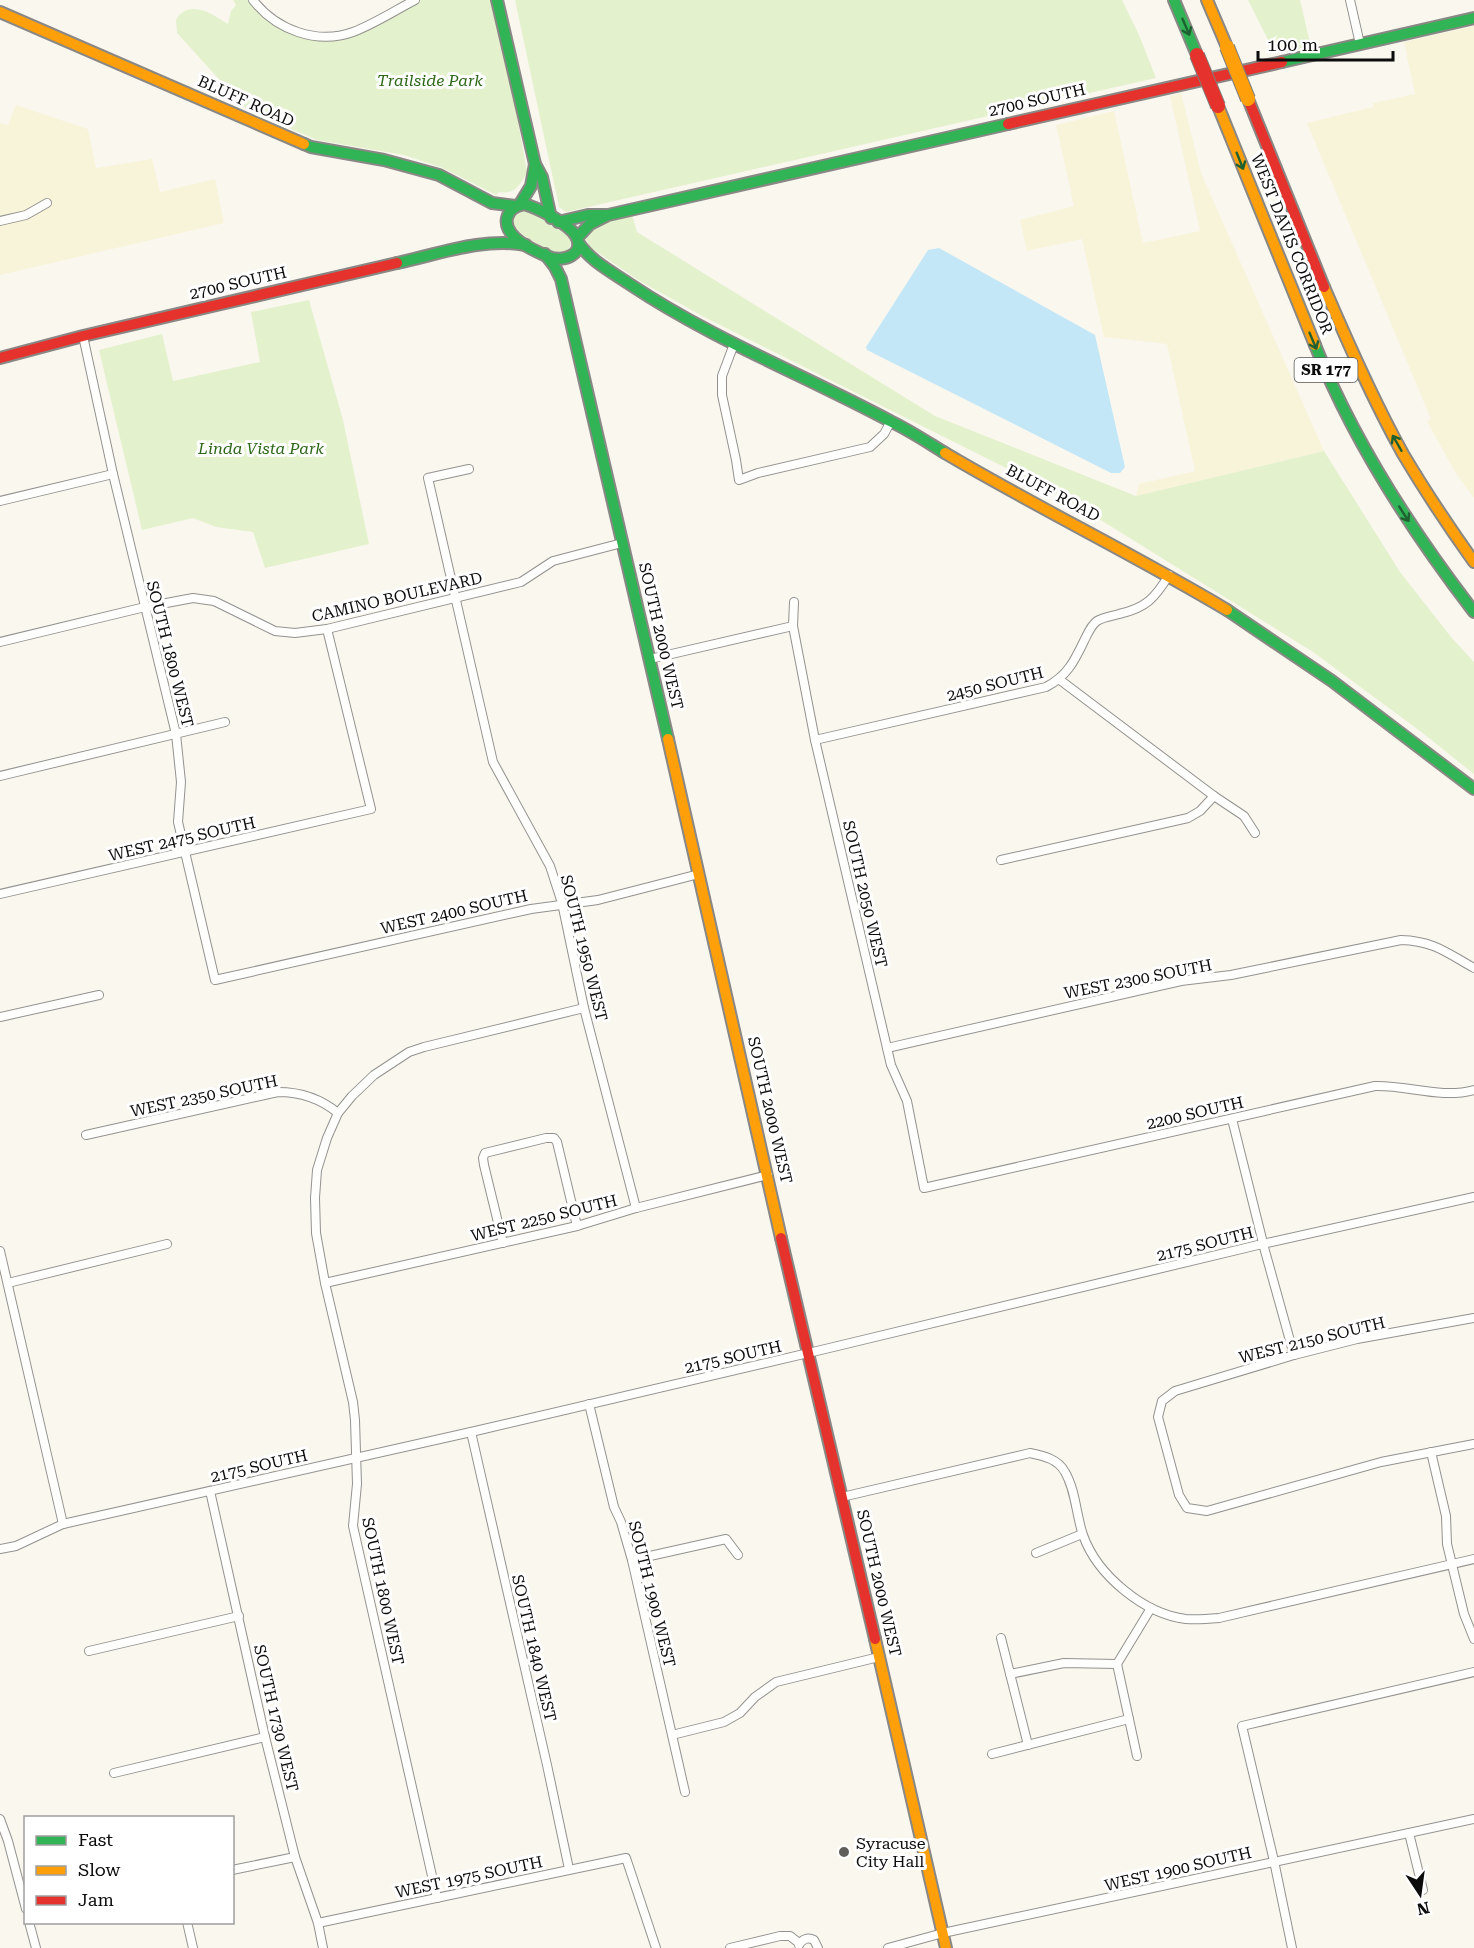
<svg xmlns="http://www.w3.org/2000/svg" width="1474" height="1948" font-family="'Roboto Serif',serif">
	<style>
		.farmland { fill: #f8f4da }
		.green { fill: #e4f1cd }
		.water { fill: #c3e7f7 }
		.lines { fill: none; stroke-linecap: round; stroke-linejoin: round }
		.street-casing { stroke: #93928e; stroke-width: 10 }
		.fast-casing { stroke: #8a8885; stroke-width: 14 }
		.slow-casing { stroke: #8a8885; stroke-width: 14 }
		.jam-casing { stroke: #8a8885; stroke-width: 14 }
		.street { stroke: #fefefd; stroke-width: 8 }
		.fast { stroke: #30b455; stroke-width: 10 }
		.slow { stroke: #ff9f0a; stroke-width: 10 }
		.jam { stroke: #e5322d; stroke-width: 10 }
		.slow-bridge-casing { stroke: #807f7c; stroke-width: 16; stroke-linecap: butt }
		.jam-bridge-casing { stroke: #807f7c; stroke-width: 16; stroke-linecap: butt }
		.slow-bridge { stroke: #ff9f0a; stroke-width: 14 }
		.jam-bridge { stroke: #e5322d; stroke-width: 14 }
		.oneway { stroke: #1e6030 }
		.poi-dot { fill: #5f5e5b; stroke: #fff; stroke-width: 2 }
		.labels { text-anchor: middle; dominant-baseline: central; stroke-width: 6; stroke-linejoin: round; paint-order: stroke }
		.shield { fill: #fff; stroke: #555; stroke-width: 1.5 }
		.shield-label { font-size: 15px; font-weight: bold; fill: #0c0c0c }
		.park-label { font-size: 16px; font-style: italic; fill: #2c6718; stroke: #fff }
		.street-label { font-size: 16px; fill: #0c0c0c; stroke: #fff }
		.poi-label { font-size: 16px; fill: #0c0c0c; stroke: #fff; text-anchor: start }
	</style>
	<rect width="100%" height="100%" fill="#faf7ef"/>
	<g class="farmland">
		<polygon points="1474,26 1474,498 1455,472 1427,421 1431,419 1307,123 1373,107 1373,103 1415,94 1404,42"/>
		<polygon points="1181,93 1201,173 1324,451 1136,496 1139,484 1195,471 1167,344 1104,337 1082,239 1027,251 1020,220 1074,206 1056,125 1114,111 1143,243 1200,231 1170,96"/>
		<polygon points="16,105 88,129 96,168 152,159 160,192 215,179 224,223 0,275 0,123 8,125"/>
	</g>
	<g class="green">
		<path d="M233,0H253L270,17L311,36L351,33L415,0H496L527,172C520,185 515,195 499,192L496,195L443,168L404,155L317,140L247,110L177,33L176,20L179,15C195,1 213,15 228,24L231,11L236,5Z"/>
		<polygon points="515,0 1122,0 1139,35 1156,78 566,212 559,207 558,202"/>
		<polygon points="1248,0 1300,0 1311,47 1275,54"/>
		<path d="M523,210L529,211L567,234L571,240L569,250L564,254H558C546,249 489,222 523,210Z"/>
		<polygon points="632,215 637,232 935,416 1136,496 1324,451 1400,572 1451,637 1474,662 1474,774 1420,731 1313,652 1062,496 704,317 638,280 590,247 586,239 586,234 597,225"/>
		<polygon points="309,300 343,420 369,544 265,568 253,532 216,527 193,518 142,530 99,350 162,334 173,381 260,362 251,312"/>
	</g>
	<polygon class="water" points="939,248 1095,335 1125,467 1120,473 1111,473 867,350 866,347 928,250"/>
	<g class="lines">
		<defs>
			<g id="street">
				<path d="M253,0C276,30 317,45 353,32C374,24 394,11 415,0"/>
				<polyline points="1350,0 1360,44"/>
				<polyline points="0,221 26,215 47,203"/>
				<polyline points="83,336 113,474 176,734 181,782 178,822 215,980 531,909 598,900 699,874"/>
				<polyline points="734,344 722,376 722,395 736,460 739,480 758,473 870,447 884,434 891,421"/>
				<polyline points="469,469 428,478 493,762 550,866 562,903 584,1008 636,1208"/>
				<polyline points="0,501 113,474"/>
				<path d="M794,602L793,626L815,740L891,1065L907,1101L924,1188L1375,1086C1408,1085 1440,1099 1474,1090"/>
				<polyline points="0,642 145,607 193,598 214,601 275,631 295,633 327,629 521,582 553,561 622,543"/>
				<polyline points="650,659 793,626"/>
				<polyline points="1060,680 1214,796 1244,816 1255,833"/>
				<path d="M815,740L1046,687C1067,676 1074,662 1084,641C1087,635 1091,625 1097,621C1103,617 1112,616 1119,614C1146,608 1155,598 1169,575"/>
				<polyline points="0,776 225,722"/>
				<polyline points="1001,860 1188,818 1200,811 1214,796"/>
				<polyline points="0,894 371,809 327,629"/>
				<polyline points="0,1017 99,995"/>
				<path d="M887,1048L1181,981L1231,975L1401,940C1434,941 1447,953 1474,968"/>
				<polyline points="1232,1119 1265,1251 1294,1355"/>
				<path d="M86,1135L278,1092C300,1092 321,1099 338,1113"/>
				<polyline points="503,1243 484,1165 483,1158 485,1153 546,1138 554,1138 557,1142 577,1226"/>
				<polyline points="0,1251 63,1524"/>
				<polyline points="8,1283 167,1244"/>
				<polyline points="325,1283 577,1226 636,1208 768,1175"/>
				<polyline points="1474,1318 1357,1339 1294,1355 1175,1391 1162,1401 1158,1417 1179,1495 1187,1508 1207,1511 1381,1462 1474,1444"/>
				<polyline points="589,1404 614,1507 621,1522 632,1560 685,1792"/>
				<polyline points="471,1432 547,1765 569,1869"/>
				<polyline points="1431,1452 1446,1516 1447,1544 1464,1614 1474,1639"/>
				<polyline points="210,1491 265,1737 295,1857 318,1923 323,1948"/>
				<path d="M842,1497L1030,1453C1044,1456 1058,1459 1065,1472C1076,1491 1076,1515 1083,1535C1097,1575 1144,1614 1186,1619C1197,1620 1208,1619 1219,1618L1474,1559"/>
				<polyline points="0,1549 16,1546 63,1524 471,1432 821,1350 1258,1245 1474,1197"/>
				<polyline points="1036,1553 1082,1534"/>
				<polyline points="632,1560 726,1539 738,1555"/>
				<polyline points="1001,1638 1028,1745"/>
				<polyline points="89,1651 239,1616"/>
				<polyline points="1117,1664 1137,1756"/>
				<polyline points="1117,1664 1151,1608"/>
				<polyline points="1010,1674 1064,1663 1117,1664"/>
				<polyline points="672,1735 724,1722 740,1713 755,1697 776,1682 879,1657"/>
				<polyline points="992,1754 1129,1719"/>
				<polyline points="114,1773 265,1737"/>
				<polyline points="0,1819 8,1841 26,1909"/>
				<polyline points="1409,1833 1423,1890"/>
				<polyline points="232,1870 295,1857"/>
				<polyline points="437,1898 353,1526 357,1484 355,1420 353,1402 325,1283 316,1233 315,1198 317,1170 327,1138 338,1113 352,1096 374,1075 409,1052 424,1047 584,1008"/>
				<polyline points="29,1922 36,1948"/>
				<polyline points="187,1922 193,1948"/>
				<polyline points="318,1923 626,1858 656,1948"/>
				<path d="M799,1945C802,1939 808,1937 814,1940L818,1948"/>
				<polyline points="730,1948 780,1936 790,1936 799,1943"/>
				<polyline points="888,1948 943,1933 1474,1819"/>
				<polyline points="1292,1948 1274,1861 1242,1726 1474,1672"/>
			</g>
			<g id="fast">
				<polyline points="497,0 535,164 542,177 551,218"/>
				<polyline points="1174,0 1197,55"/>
				<polyline points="1282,62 1474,18"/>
				<polyline points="304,144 311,147 384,160 439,175 492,203 516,206"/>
				<polyline points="520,204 531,186 535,164"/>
				<path d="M524,204C538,208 568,223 576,236C586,254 563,263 549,257C535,251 503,238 507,218C509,209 516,206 524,204Z"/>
				<polyline points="558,222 588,215 605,215"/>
				<polyline points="577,238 590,224 608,215 1008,124"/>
				<path d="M578,242C590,261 612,272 631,285C712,339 804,375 890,421C909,430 927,442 945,453"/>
				<polyline points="545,254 555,267 561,279 668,739"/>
				<path d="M397,263C439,254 483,237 526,245"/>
				<path d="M1315,345C1353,441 1411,530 1474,612"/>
				<polyline points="1227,610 1332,681 1474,789"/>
			</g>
			<g id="slow">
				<polyline points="1207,0 1227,47"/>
				<polyline points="0,12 304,144"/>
				<polyline points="1218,106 1315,345"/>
				<path d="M1324,287C1348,343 1373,400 1403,454C1425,491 1449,527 1474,562"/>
				<path d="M945,453C1038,508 1135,555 1227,610"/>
				<polyline points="668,739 781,1238"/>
				<polyline points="875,1639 946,1948"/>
			</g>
			<g id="jam">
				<polyline points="1248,99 1324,287"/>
				<polyline points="1008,124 1282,62"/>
				<polyline points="0,358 83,336 397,263"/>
				<polyline points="781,1238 875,1639"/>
			</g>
		</defs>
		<use href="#street" class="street-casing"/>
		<use href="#fast" class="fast-casing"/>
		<use href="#slow" class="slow-casing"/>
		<use href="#jam" class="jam-casing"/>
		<use href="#street" class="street"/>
		<use href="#fast" class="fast"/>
		<use href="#slow" class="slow"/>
		<use href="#jam" class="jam"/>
		<defs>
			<polyline id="slow-bridge" points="1227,47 1248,99"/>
			<polyline id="jam-bridge" points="1197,55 1218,106"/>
		</defs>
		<use href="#slow-bridge" class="slow-bridge-casing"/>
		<use href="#jam-bridge" class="jam-bridge-casing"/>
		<use href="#slow-bridge" class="slow-bridge"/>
		<use href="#jam-bridge" class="jam-bridge"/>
	</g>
	<defs><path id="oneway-shaft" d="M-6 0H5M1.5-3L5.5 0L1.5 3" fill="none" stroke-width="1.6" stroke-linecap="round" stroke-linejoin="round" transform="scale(1.5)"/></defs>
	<g class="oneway">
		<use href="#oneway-shaft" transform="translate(1186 27) rotate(67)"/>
		<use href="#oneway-shaft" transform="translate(1240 161) rotate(68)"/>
		<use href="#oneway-shaft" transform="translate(1313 341) rotate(67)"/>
		<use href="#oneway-shaft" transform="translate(1397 443) rotate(-120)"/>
		<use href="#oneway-shaft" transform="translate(1404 514) rotate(57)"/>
	</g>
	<circle class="poi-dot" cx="844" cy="1852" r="6"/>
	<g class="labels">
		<rect class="shield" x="1294.5" y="358" width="63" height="24" rx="4.5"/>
		<g class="shield-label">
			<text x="1326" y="370">SR 177</text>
		</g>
		<g class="park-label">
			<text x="430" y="80">Trailside Park</text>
			<text x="261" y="448">Linda Vista Park</text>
		</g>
		<g class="street-label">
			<text transform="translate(1037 100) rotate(-13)">2700 SOUTH</text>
			<text transform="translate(246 101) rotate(24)">BLUFF ROAD</text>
			<text transform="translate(1292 244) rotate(68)">WEST DAVIS CORRIDOR</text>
			<text transform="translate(238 283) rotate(-13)">2700 SOUTH</text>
			<text transform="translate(1053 493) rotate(28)">BLUFF ROAD</text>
			<text transform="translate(397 597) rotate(-13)">CAMINO BOULEVARD</text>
			<text transform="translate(661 636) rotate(77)">SOUTH 2000 WEST</text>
			<text transform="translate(170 654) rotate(76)">SOUTH 1800 WEST</text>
			<text transform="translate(995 684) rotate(-14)">2450 SOUTH</text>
			<text transform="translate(182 839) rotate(-13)">WEST 2475 SOUTH</text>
			<text transform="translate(865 894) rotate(77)">SOUTH 2050 WEST</text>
			<text transform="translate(454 912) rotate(-13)">WEST 2400 SOUTH</text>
			<text transform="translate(584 948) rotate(76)">SOUTH 1950 WEST</text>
			<text transform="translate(1138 979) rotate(-11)">WEST 2300 SOUTH</text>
			<text transform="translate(204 1096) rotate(-12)">WEST 2350 SOUTH</text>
			<text transform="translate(770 1110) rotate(77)">SOUTH 2000 WEST</text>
			<text transform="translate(1195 1113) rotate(-13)">2200 SOUTH</text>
			<text transform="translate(544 1218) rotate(-14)">WEST 2250 SOUTH</text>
			<text transform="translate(1205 1244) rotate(-14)">2175 SOUTH</text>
			<text transform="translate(1312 1340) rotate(-14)">WEST 2150 SOUTH</text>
			<text transform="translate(733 1357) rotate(-13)">2175 SOUTH</text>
			<text transform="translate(259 1466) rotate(-13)">2175 SOUTH</text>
			<text transform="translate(879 1583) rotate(77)">SOUTH 2000 WEST</text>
			<text transform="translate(383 1591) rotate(78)">SOUTH 1800 WEST</text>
			<text transform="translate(652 1594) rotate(76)">SOUTH 1900 WEST</text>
			<text transform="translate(534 1648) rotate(77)">SOUTH 1840 WEST</text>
			<text transform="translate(276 1718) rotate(77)">SOUTH 1730 WEST</text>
			<text transform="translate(1178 1869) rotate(-13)">WEST 1900 SOUTH</text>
			<text transform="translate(469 1877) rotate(-12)">WEST 1975 SOUTH</text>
		</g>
		<g class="poi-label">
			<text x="856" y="1843">Syracuse<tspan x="856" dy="18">City Hall</tspan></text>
		</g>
	</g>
	<rect x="24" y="1816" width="210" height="108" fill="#ffffff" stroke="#9e9e9e" stroke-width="1.5"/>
	<rect x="36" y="1836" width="30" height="9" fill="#30b455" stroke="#9e9e9e" stroke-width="1.5"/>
	<text x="78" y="1846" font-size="18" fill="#0c0c0c">Fast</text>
	<rect x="36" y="1866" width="30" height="9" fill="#ff9f0a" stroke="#9e9e9e" stroke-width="1.5"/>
	<text x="78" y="1876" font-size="18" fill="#0c0c0c">Slow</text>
	<rect x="36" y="1896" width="30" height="9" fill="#e5322d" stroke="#9e9e9e" stroke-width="1.5"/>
	<text x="78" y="1906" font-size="18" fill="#0c0c0c">Jam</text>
	<g transform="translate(1420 1894) rotate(167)" stroke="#ffffff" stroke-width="4.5" paint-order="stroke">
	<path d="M0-4.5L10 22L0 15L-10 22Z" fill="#0c0c0c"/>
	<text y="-9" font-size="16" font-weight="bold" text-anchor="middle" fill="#0c0c0c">N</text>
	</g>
	<path d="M1258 51v9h135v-9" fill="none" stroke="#0c0c0c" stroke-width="3"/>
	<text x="1267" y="51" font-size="18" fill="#0c0c0c" stroke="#ffffff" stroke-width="4.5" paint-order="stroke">100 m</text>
</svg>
